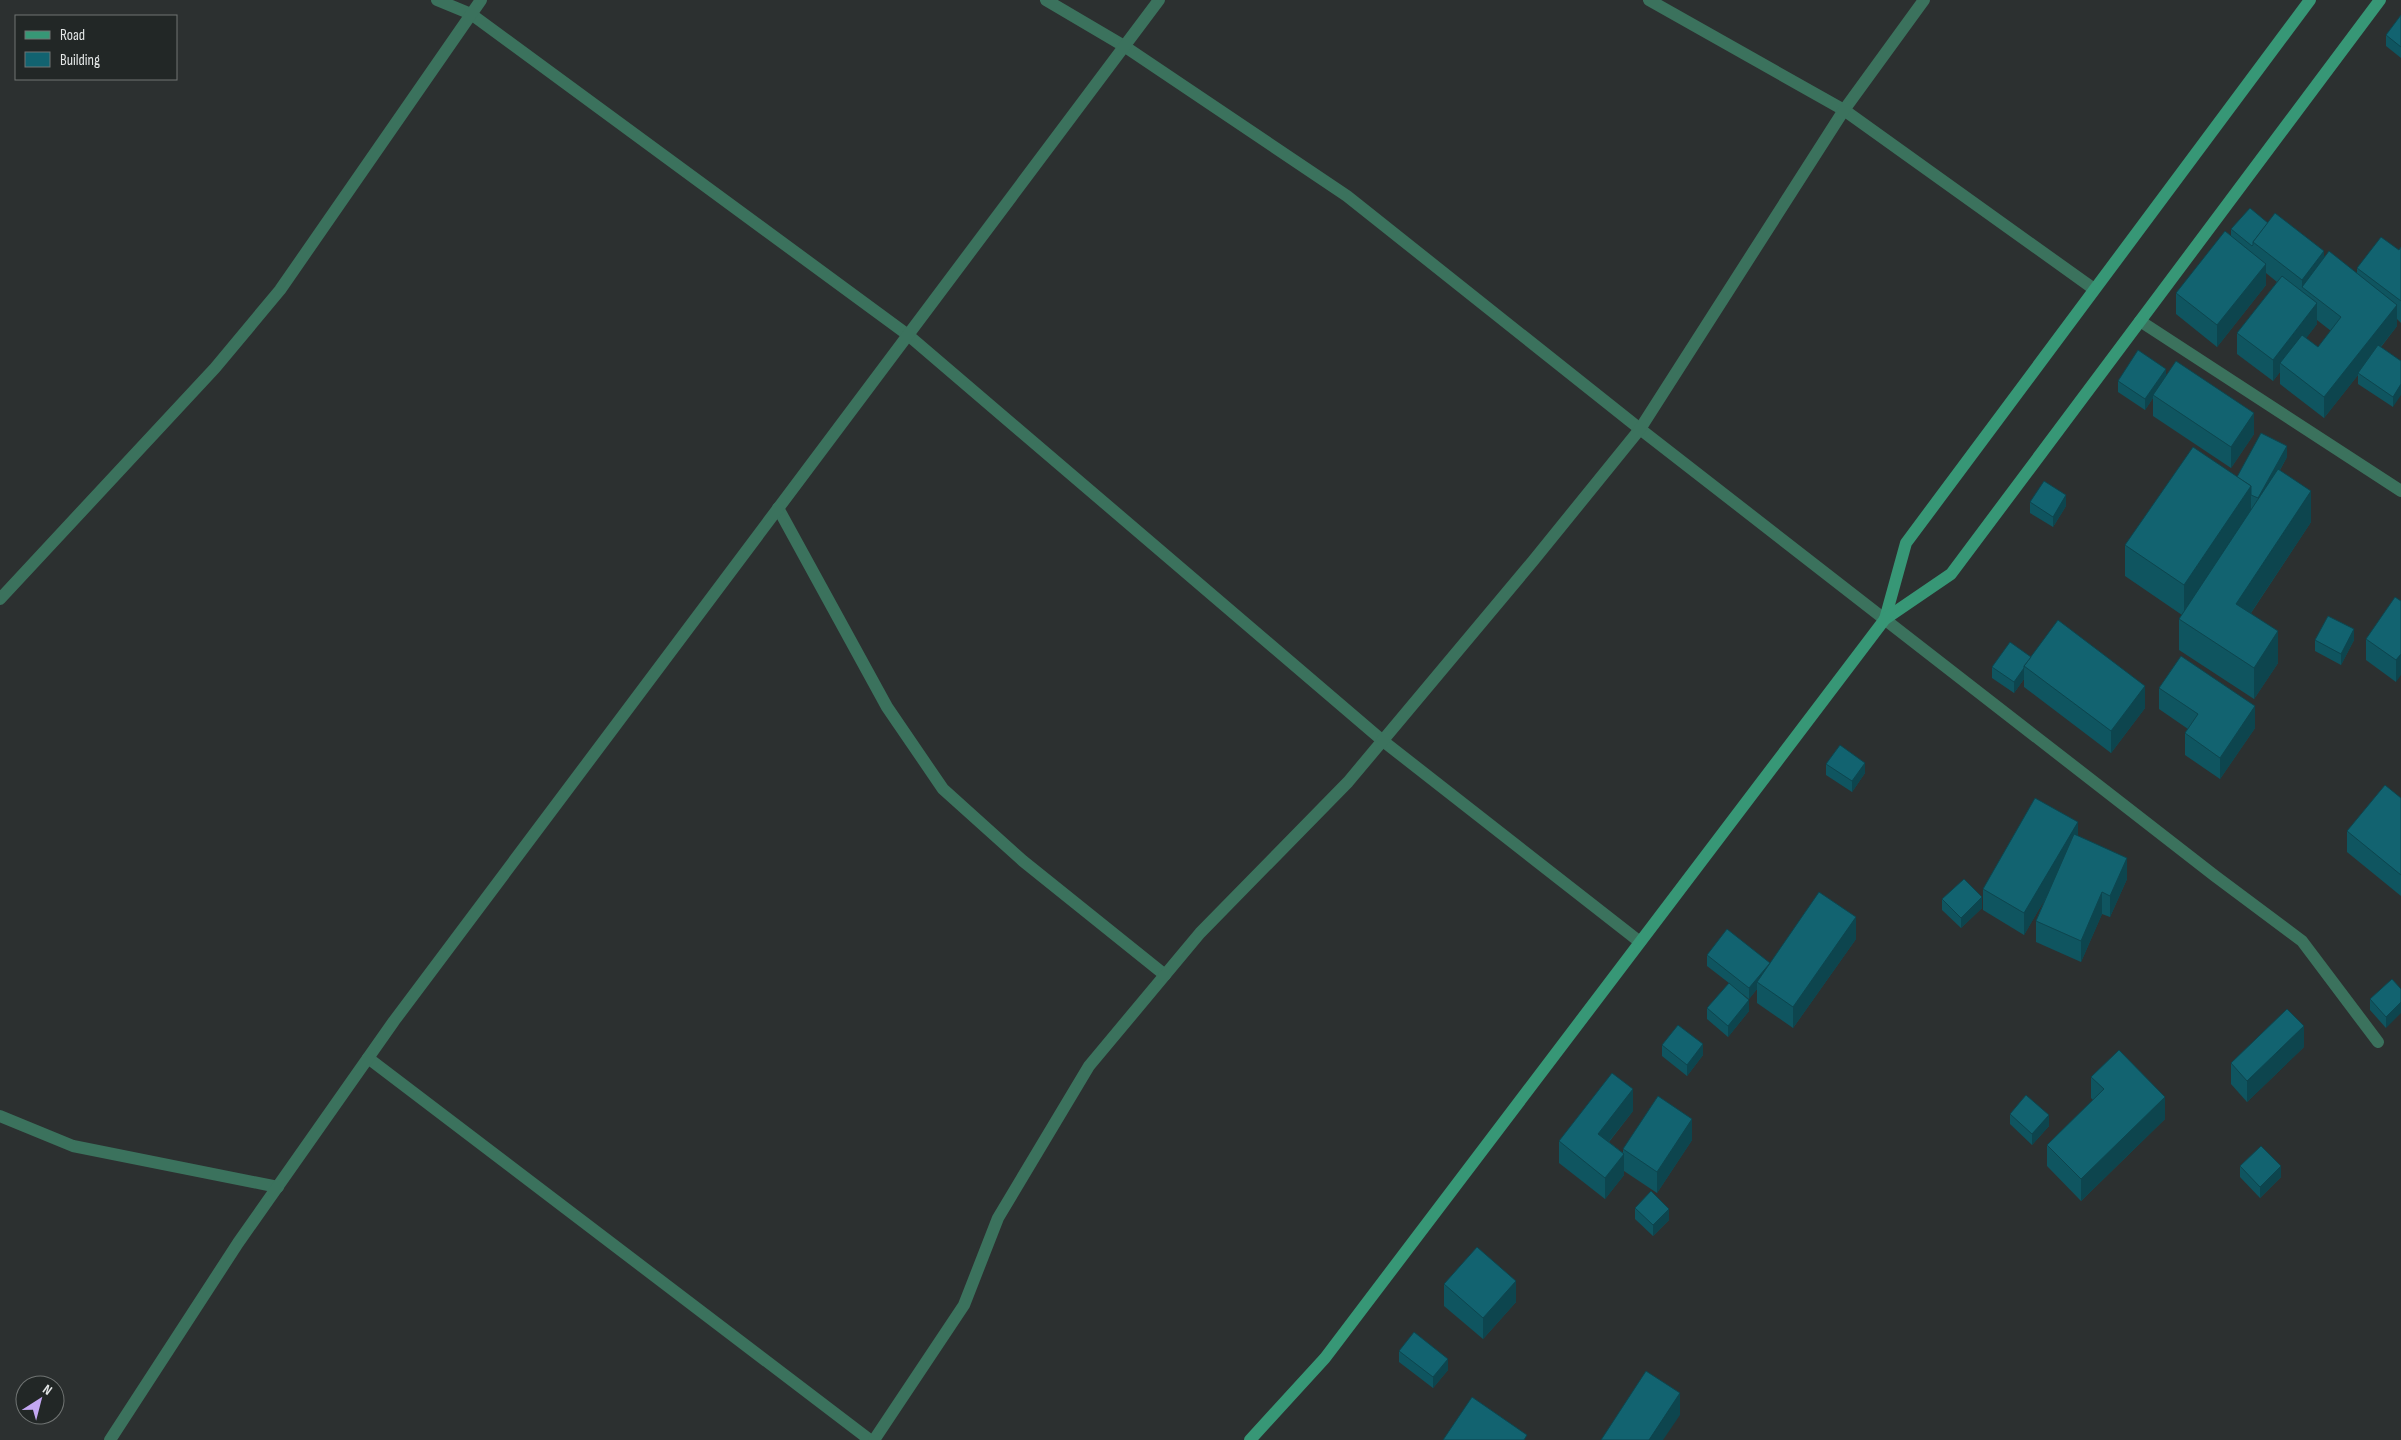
<svg xmlns="http://www.w3.org/2000/svg" width="2401" height="1440" font-family="'Sofia Sans Condensed',sans-serif">
	<style>
		.lines { fill: none; stroke-linecap: round; stroke-linejoin: round }
		.minor { stroke: #3b725d; stroke-width: 12 }
		.secondary { stroke: #379776; stroke-width: 12 }
		.wall { fill: #0f5560; fill-rule: evenodd }
		.shaded-wall { fill: #0d454e }
		.building { fill: #126370; stroke: #0d454e }
	</style>
	<rect width="100%" height="100%" fill="#2c3030"/>
	<g class="lines">
		<g class="minor">
			<polyline points="437,0 471,14 908,335 1383,741 1640,942"/>
			<polyline points="1046,0 1124,46 1347,196 1640,429 2215,876 2302,941 2378,1042"/>
			<polyline points="1649,0 1844,110 2094,289"/>
			<polyline points="2140,321 2401,491"/>
			<polyline points="778,508 887,707 943,789 1023,861 1165,975"/>
			<polyline points="0,599 215,368 280,290 481,0"/>
			<polyline points="368,1058 870,1440"/>
			<polyline points="0,1116 73,1146 278,1187"/>
			<polyline points="110,1440 238,1243 394,1021 1159,0"/>
			<polyline points="874,1440 964,1305 998,1218 1089,1066 1200,933 1348,782 1533,561 1640,429 1844,110 1924,0"/>
		</g>
		<g class="secondary">
			<polyline points="1885,619 1906,543 2310,0"/>
			<polyline points="1250,1440 1325,1358 1885,619 1951,574 2380,0"/>
		</g>
	</g>
	<g class="wall">
		<polygon points="2401,15 2401,58 2386,46 2386,35"/>
		<path d="M2268,223L2324,257L2357,274V268L2399,250L2401,247V323L2397,319V326L2381,347L2401,361L2393,407L2358,384V375L2324,418L2280,384V372L2273,381L2237,354V333L2277,282L2266,273V285L2217,347L2176,314V293L2231,237V229ZM2317,320L2331,331L2318,347L2306,338L2317,324Z"/>
		<polygon points="2166,376 2254,434 2231,468 2153,416 2153,398 2145,410 2118,392 2118,381"/>
		<polygon points="2287,457 2280,470 2311,522 2251,613 2278,663 2254,699 2179,650 2179,619 2182,615 2125,576 2125,545 2237,477"/>
		<polygon points="2030,502 2066,506 2053,527 2030,513"/>
		<polygon points="2401,601 2396,682 2366,660 2366,639"/>
		<polygon points="2315,640 2354,640 2341,665 2315,651"/>
		<polygon points="2031,657 2145,708 2111,753 2024,687 2024,679 2014,693 1992,678 1992,667"/>
		<polygon points="2159,688 2255,728 2220,779 2185,755 2185,733 2188,729 2159,709"/>
		<polygon points="1826,764 1865,773 1852,792 1826,775"/>
		<polygon points="2401,798 2401,896 2347,852 2347,831"/>
		<polygon points="2078,836 2127,879 2110,917 2102,914 2081,962 2036,942 2036,921 2045,899 2024,935 1983,910 1983,889"/>
		<polygon points="1942,899 1982,908 1961,928 1942,910"/>
		<polygon points="1856,939 1793,1028 1757,1003 1757,989 1749,999 1737,990 1749,1011 1728,1037 1707,1019 1707,1008 1729,983 1707,966 1707,955 1770,964"/>
		<polygon points="2392,979 2386,1028 2370,1010 2370,999"/>
		<polygon points="1662,1045 1703,1055 1687,1076 1662,1056"/>
		<polygon points="2304,1047 2247,1102 2231,1084 2231,1063"/>
		<polygon points="2091,1077 2165,1119 2081,1201 2047,1166 2047,1145 2093,1100 2091,1098"/>
		<polygon points="1633,1111 1609,1142 1623,1153 1623,1149 1692,1140 1657,1193 1624,1171 1624,1175 1605,1199 1559,1163 1559,1141"/>
		<polygon points="2010,1114 2049,1126 2032,1145 2010,1124"/>
		<polygon points="2240,1166 2281,1177 2260,1198 2240,1177"/>
		<polygon points="1635,1208 1669,1220 1653,1236 1635,1219"/>
		<polygon points="1444,1284 1516,1302 1483,1339 1444,1306"/>
		<polygon points="1399,1351 1448,1370 1433,1388 1399,1362"/>
	</g>
	<g class="shaded-wall">
		<polygon points="2324,251 2324,272 2302,287 2302,280"/>
		<polygon points="2266,264 2266,285 2217,347 2217,325"/>
		<polygon points="2317,303 2317,324 2285,366 2280,363 2280,372 2273,381 2273,360"/>
		<polygon points="2397,305 2397,326 2359,374 2358,373 2358,375 2324,418 2324,397"/>
		<polygon points="2166,369 2166,380 2153,395 2153,398 2145,410 2145,399"/>
		<polygon points="2401,384 2401,395 2393,407 2393,397"/>
		<polygon points="2254,413 2254,434 2231,468 2231,447"/>
		<polygon points="2287,446 2287,457 2258,509 2258,498"/>
		<polygon points="2251,486 2251,518 2184,616 2184,585"/>
		<polygon points="2311,491 2311,522 2236,635 2236,604"/>
		<polygon points="2066,495 2066,506 2053,527 2053,517"/>
		<polygon points="2354,629 2354,640 2341,665 2341,654"/>
		<polygon points="2278,631 2278,663 2254,699 2254,668"/>
		<polygon points="2401,654 2401,675 2396,682 2396,660"/>
		<polygon points="2024,668 2024,679 2014,693 2014,682"/>
		<polygon points="2145,686 2145,708 2111,753 2111,731"/>
		<polygon points="2255,706 2255,728 2220,779 2220,758"/>
		<polygon points="1865,763 1865,773 1852,792 1852,781"/>
		<polygon points="2078,822 2078,843 2024,935 2024,913"/>
		<polygon points="2127,858 2127,879 2110,917 2110,896"/>
		<polygon points="2102,892 2102,914 2081,962 2081,941"/>
		<polygon points="1982,897 1982,908 1961,928 1961,918"/>
		<polygon points="1856,917 1856,939 1793,1028 1793,1007"/>
		<polygon points="1770,963 1761,985 1757,982 1757,989 1749,999 1749,988"/>
		<polygon points="1749,1000 1749,1011 1728,1037 1728,1026"/>
		<polygon points="2401,1002 2401,1013 2386,1028 2386,1017"/>
		<polygon points="2304,1026 2304,1047 2247,1102 2247,1081"/>
		<polygon points="1703,1044 1703,1055 1687,1076 1687,1065"/>
		<polygon points="1633,1089 1633,1111 1598,1155 1598,1134"/>
		<polygon points="2165,1097 2165,1119 2081,1201 2081,1179"/>
		<polygon points="2049,1115 2049,1126 2032,1145 2032,1134"/>
		<polygon points="1692,1119 1692,1140 1657,1193 1657,1172"/>
		<polygon points="1624,1154 1624,1175 1605,1199 1605,1178"/>
		<polygon points="2281,1166 2281,1177 2260,1198 2260,1187"/>
		<polygon points="1669,1209 1669,1220 1653,1236 1653,1225"/>
		<polygon points="1516,1281 1516,1302 1483,1339 1483,1318"/>
		<polygon points="1448,1359 1448,1370 1433,1388 1433,1377"/>
		<polygon points="1680,1393 1680,1415 1663,1440 1649,1440"/>
	</g>
	<g class="building">
		<polygon points="2401,15 2401,47 2386,35"/>
		<polygon points="2250,208 2268,223 2253,242 2253,245 2252,246 2231,229"/>
		<polygon points="2275,213 2324,251 2302,280 2253,242"/>
		<polygon points="2225,231 2266,264 2217,325 2176,293"/>
		<polygon points="2381,237 2399,250 2401,247 2401,301 2357,268"/>
		<polygon points="2329,251 2397,305 2324,397 2280,363 2302,335 2318,347 2341,317 2302,287"/>
		<polygon points="2282,276 2317,303 2273,360 2237,333"/>
		<polygon points="2378,345 2401,361 2401,384 2393,397 2358,373"/>
		<polygon points="2138,350 2166,369 2145,399 2118,381"/>
		<polygon points="2176,361 2254,413 2231,447 2153,395"/>
		<polygon points="2261,433 2287,446 2258,498 2251,495 2251,486 2237,477"/>
		<polygon points="2193,447 2251,486 2184,585 2125,545"/>
		<polygon points="2278,469 2311,491 2236,604 2278,631 2254,668 2179,619"/>
		<polygon points="2044,481 2066,495 2053,517 2030,502"/>
		<polygon points="2395,597 2401,601 2401,654 2396,660 2366,639"/>
		<polygon points="2328,616 2354,629 2341,654 2315,640"/>
		<polygon points="2058,620 2145,686 2111,731 2024,666"/>
		<polygon points="2010,642 2031,657 2024,666 2024,668 2014,682 1992,667"/>
		<polygon points="2181,656 2255,706 2220,758 2185,733 2198,714 2159,688"/>
		<polygon points="1840,745 1865,763 1852,781 1826,764"/>
		<polygon points="2385,785 2401,798 2401,875 2347,831"/>
		<polygon points="2035,798 2078,822 2024,913 1983,889"/>
		<polygon points="2074,834 2127,858 2110,896 2102,892 2081,941 2036,921"/>
		<polygon points="1964,879 1982,897 1961,918 1942,899"/>
		<polygon points="1819,892 1856,917 1793,1007 1757,982"/>
		<polygon points="1727,929 1770,963 1749,988 1707,955"/>
		<polygon points="2392,979 2401,989 2401,1002 2386,1017 2370,999"/>
		<polygon points="1729,983 1749,1000 1728,1026 1707,1008"/>
		<polygon points="2287,1009 2304,1026 2247,1081 2231,1063"/>
		<polygon points="1678,1025 1703,1044 1687,1065 1662,1045"/>
		<polygon points="2119,1050 2165,1097 2081,1179 2047,1145 2104,1089 2091,1077"/>
		<polygon points="1612,1073 1633,1089 1598,1134 1624,1154 1605,1178 1559,1141"/>
		<polygon points="2026,1095 2049,1115 2032,1134 2010,1114"/>
		<polygon points="1658,1096 1692,1119 1657,1172 1623,1149"/>
		<polygon points="2261,1146 2281,1166 2260,1187 2240,1166"/>
		<polygon points="1651,1191 1669,1209 1653,1225 1635,1208"/>
		<polygon points="1477,1247 1516,1281 1483,1318 1444,1284"/>
		<polygon points="1414,1332 1448,1359 1433,1377 1399,1351"/>
		<polygon points="1646,1371 1680,1393 1649,1440 1601,1440"/>
		<polygon points="1472,1397 1527,1435 1524,1440 1443,1440"/>
	</g>
	<rect x="15" y="15" width="162" height="65" fill="#222726" stroke="#707473"/>
	<rect x="25" y="31" width="25" height="8" fill="#379776" stroke="#707473"/>
	<text x="60" y="40" font-size="15" fill="#e4e7e7">Road</text>
	<rect x="25" y="52" width="25" height="15" fill="#126370" stroke="#707473"/>
	<text x="60" y="65" font-size="15" fill="#e4e7e7">Building</text>
	<g transform="translate(40 1400) rotate(36)"><circle r="24" fill="#222726" stroke="#707473"/>
	<path d="M0-4L9 19L0 12L-9 19Z" fill="#c3a7f2"/>
	<text y="-8" font-size="14" font-weight="bold" text-anchor="middle" fill="#e4e7e7">N</text>
	</g>
</svg>
